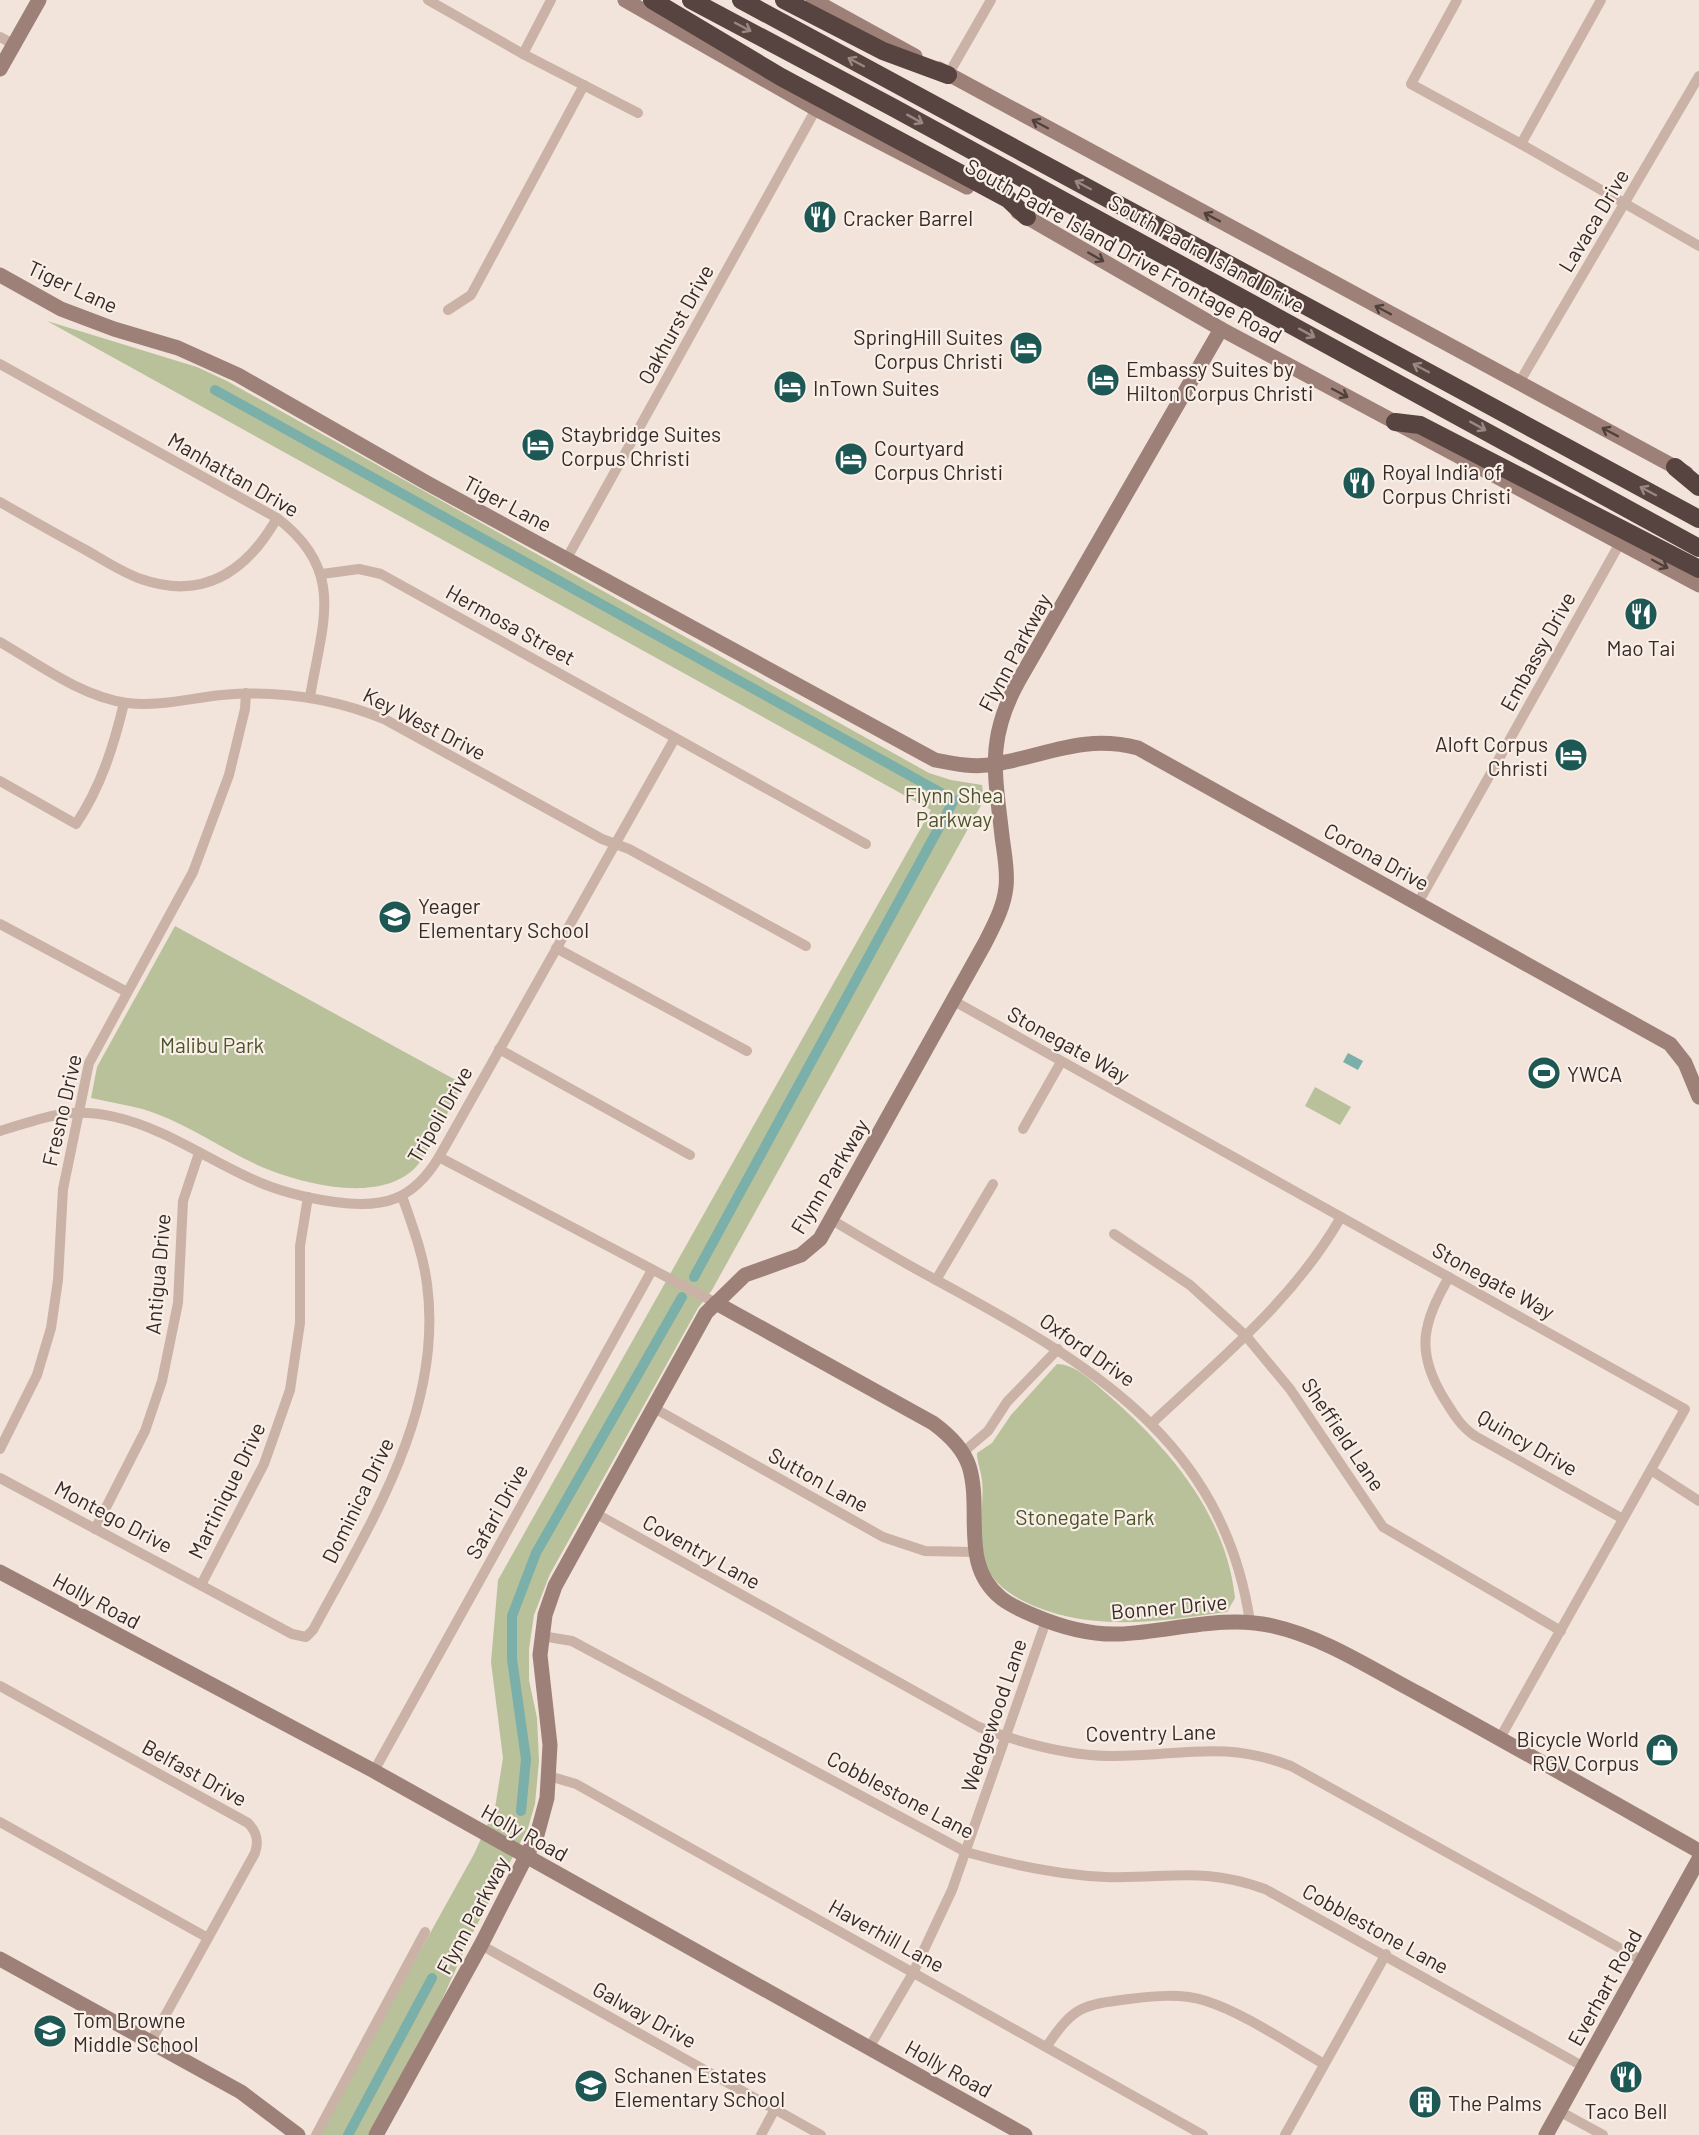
<svg xmlns="http://www.w3.org/2000/svg" width="1699" height="2135" font-family="Barlow,sans-serif">
	<style>
		.green { fill: #b9c19b }
		.water { fill: #7aafaa }
		.lines { fill: none; stroke-linecap: round; stroke-linejoin: round }
		.canal { stroke: #7aafaa; stroke-width: 10 }
		.street { stroke: #cab2a7; stroke-width: 10 }
		.secondary { stroke: #9d8178; stroke-width: 15 }
		.highway { stroke: #57433f; stroke-width: 18 }
		.oneway { stroke: #988882 }
		.oneway2 { stroke: #50403c }
		.labels { text-anchor: middle; dominant-baseline: central; stroke-width: 4.5; stroke-linejoin: round; paint-order: stroke }
		.poi-label { font-size: 21px; fill: #362a28; stroke: #f9efe7; text-anchor: start }
		.street-label { font-size: 21px; fill: #362a28; stroke: #f9efe7 }
		.park-label { font-size: 21px; fill: #4b542b; stroke: #f9efe7 }
	</style>
	<rect width="100%" height="100%" fill="#f2e4db"/>
	<g class="green">
		<polygon points="47,321 197,367 227,381 929,773 951,780 982,785 984,800 712,1290 698,1308 550,1574 534,1615 529,1649 529,1680 537,1718 539,1761 535,1804 528,1828 469,1940 432,2022 369,2135 318,2135 474,1854 495,1808 503,1758 491,1662 498,1580 931,810"/>
		<path d="M175,926L463,1084C452,1103 428,1155 415,1168C380,1202 313,1186 272,1171C232,1156 197,1129 157,1114C137,1106 113,1103 91,1098L97,1067Z"/>
		<polygon points="1315,1087 1351,1107 1340,1125 1305,1106"/>
		<path d="M1057,1364C1075,1364 1093,1382 1107,1394C1168,1447 1226,1514 1235,1598L1227,1612C1161,1621 1098,1632 1034,1606C1016,1598 998,1588 988,1570C974,1545 985,1507 982,1480C981,1471 977,1462 977,1453L992,1443L1011,1415Z"/>
	</g>
	<polygon class="water" points="1348,1053 1363,1061 1358,1070 1343,1062"/>
	<g class="lines">
		<g class="canal">
			<polyline points="215,390 954,800 694,1277"/>
			<polyline points="521,1811 526,1759 512,1659 512,1616 536,1553 682,1297"/>
			<polyline points="348,2135 432,1978"/>
		</g>
		<g class="street">
			<polyline points="428,0 523,54 638,113"/>
			<polyline points="1457,0 1411,84 1521,144 1699,246"/>
			<polyline points="0,37 13,44"/>
			<polyline points="523,54 551,0"/>
			<polyline points="948,75 991,0"/>
			<polyline points="1521,144 1601,0"/>
			<polyline points="448,310 471,295 584,85"/>
			<path d="M0,364L277,518C347,571 322,623 310,697"/>
			<polyline points="1519,383 1699,76"/>
			<path d="M0,502C28,518 56,534 84,549C102,559 121,572 141,579C204,601 247,571 277,518"/>
			<polyline points="567,558 816,109"/>
			<polyline points="322,574 359,569 381,574 866,844"/>
			<path d="M0,642C38,664 82,697 127,703C159,707 190,698 222,695C280,690 333,698 386,720L602,839L629,849L806,946"/>
			<path d="M0,781L76,824C101,787 114,745 124,703"/>
			<polyline points="1418,903 1620,543"/>
			<polyline points="0,924 127,992"/>
			<polyline points="556,948 747,1051"/>
			<polyline points="954,1001 1685,1409 1500,1738"/>
			<polyline points="499,1049 690,1155"/>
			<polyline points="1023,1129 1061,1062"/>
			<path d="M0,1131C44,1118 68,1106 115,1117C164,1128 207,1159 252,1179C278,1191 307,1198 335,1202C384,1209 413,1200 439,1157L675,738"/>
			<polyline points="439,1157 716,1303"/>
			<path d="M832,1220C867,1241 902,1262 938,1281C1087,1362 1223,1439 1250,1622"/>
			<polyline points="1114,1234 1190,1285 1246,1336 1290,1389 1383,1527 1561,1631"/>
			<path d="M1449,1277C1423,1323 1415,1350 1443,1397C1453,1413 1460,1426 1475,1436L1623,1519"/>
			<polyline points="936,1280 993,1184"/>
			<polyline points="654,1408 883,1537 925,1551 975,1552"/>
			<path d="M1152,1423C1221,1358 1293,1301 1341,1217"/>
			<polyline points="0,1449 37,1375 51,1328 58,1280 63,1189 89,1063 193,872 229,775 245,709 246,693"/>
			<polyline points="962,1453 988,1431 1007,1402 1058,1349"/>
			<polyline points="1651,1470 1699,1501"/>
			<path d="M0,1478L292,1634L306,1637L313,1630C370,1524 444,1410 427,1284C423,1253 412,1225 402,1196"/>
			<path d="M595,1513L979,1727C1021,1743 1064,1755 1109,1756C1179,1757 1221,1739 1291,1766L1643,1961"/>
			<polyline points="95,1529 145,1431 162,1381 178,1303 183,1201 199,1153"/>
			<polyline points="201,1585 264,1464 290,1390 300,1323 300,1246 308,1197"/>
			<path d="M542,1636L572,1641L966,1852C1012,1865 1058,1875 1106,1877C1168,1879 1202,1866 1265,1889L1584,2067"/>
			<path d="M0,1686L248,1823C257,1832 259,1841 255,1853L150,2043"/>
			<polyline points="374,1771 652,1270"/>
			<polyline points="549,1776 576,1784 1203,2135"/>
			<polyline points="0,1822 208,1938"/>
			<polyline points="481,1945 821,2135"/>
			<path d="M1047,2046C1074,2006 1082,2005 1129,1999C1154,1996 1181,1993 1206,2001C1244,2013 1289,2044 1324,2064"/>
			<polyline points="869,2048 913,1973 952,1890 1046,1621"/>
			<polyline points="1559,2111 1603,2135"/>
			<polyline points="316,2135 425,1932"/>
			<polyline points="761,2135 775,2109"/>
			<polyline points="1285,2135 1386,1954"/>
		</g>
		<g class="secondary">
			<polyline points="625,0 816,109 967,187"/>
			<polyline points="813,0 915,56"/>
			<polyline points="0,69 39,0"/>
			<polyline points="939,69 1686,473"/>
			<polyline points="1018,212 1221,329 1699,585"/>
			<path d="M0,275L61,309L114,329L178,348L238,375L427,483L935,760C955,764 975,768 995,764C1048,755 1083,734 1138,748L1670,1044L1685,1063L1699,1097"/>
			<path d="M716,1303L933,1423C948,1434 963,1448 969,1466C983,1511 959,1564 1001,1598C1011,1606 1023,1611 1035,1616C1061,1627 1091,1635 1119,1634C1170,1632 1223,1614 1273,1626C1326,1638 1373,1670 1421,1695C1514,1746 1607,1799 1699,1851"/>
			<polyline points="0,1572 374,1771 1025,2135"/>
			<polyline points="0,1959 241,2092 298,2135"/>
			<path d="M376,2135L481,1945L537,1835L547,1798L550,1745L540,1655L545,1615L555,1586L706,1313L745,1275L801,1255L820,1239L985,943C994,925 1004,907 1006,887C1008,870 1004,853 1002,836C995,773 986,739 1019,680L1221,329"/>
			<polyline points="1546,2135 1699,1859"/>
		</g>
		<g class="highway">
			<polyline points="652,0 781,77 1008,199 1027,217"/>
			<polyline points="691,0 894,108 1699,548"/>
			<polyline points="741,0 1699,519"/>
			<polyline points="784,0 883,51 948,75"/>
			<polyline points="1395,422 1420,425 1699,569"/>
			<polyline points="1675,467 1699,487"/>
		</g>
	</g>
	<defs><path id="oneway-shaft" d="M-6 0H5M1.5-3L5.5 0L1.5 3" fill="none" stroke-width="1.6" stroke-linecap="round" stroke-linejoin="round" transform="scale(1.5)"/></defs>
	<g class="oneway">
		<use href="#oneway-shaft" transform="translate(743 27) rotate(28)"/>
		<use href="#oneway-shaft" transform="translate(856 62) rotate(-152)"/>
		<use href="#oneway-shaft" transform="translate(915 119) rotate(29)"/>
		<use href="#oneway-shaft" transform="translate(1083 185) rotate(-152)"/>
		<use href="#oneway-shaft" transform="translate(1307 333) rotate(29)"/>
		<use href="#oneway-shaft" transform="translate(1421 368) rotate(-152)"/>
		<use href="#oneway-shaft" transform="translate(1478 426) rotate(29)"/>
		<use href="#oneway-shaft" transform="translate(1648 491) rotate(-152)"/>
	</g>
	<g class="oneway2">
		<use href="#oneway-shaft" transform="translate(1040 124) rotate(-152)"/>
		<use href="#oneway-shaft" transform="translate(1212 217) rotate(-152)"/>
		<use href="#oneway-shaft" transform="translate(1096 257) rotate(30)"/>
		<use href="#oneway-shaft" transform="translate(1383 310) rotate(-152)"/>
		<use href="#oneway-shaft" transform="translate(1340 393) rotate(28)"/>
		<use href="#oneway-shaft" transform="translate(1610 432) rotate(-152)"/>
		<use href="#oneway-shaft" transform="translate(1660 564) rotate(28)"/>
	</g>
	<defs>
		<symbol id="restaurant-disc" viewBox="-11 -11 22 22"><circle r="9.5" fill="#1d5854" stroke="#f9efe7"/><path d="M-5-6h1v4h1v-4h1v4h1v-4h1v5L-1.5 .5V6h-2V.5L-5-1ZM5-6V6H3V1.5H1.5Q1.5-4 5-6Z" fill="#fff"/></symbol>
		<symbol id="hotel-disc" viewBox="-11 -11 22 22"><circle r="9.5" fill="#1d5854" stroke="#f9efe7"/><path d="M-6-4.5h1.5V1H6V5H4.5V3h-9V5H-6ZM-4 0a1.8 1.8 0 1 1 3.6 0ZM.5 0V-2.5h3Q6-2.5 6 0Z" fill="#fff"/></symbol>
		<symbol id="school-disc" viewBox="-11 -11 22 22"><circle r="9.5" fill="#1d5854" stroke="#f9efe7"/><path d="M0-5L7-2L0 1L-7-2ZM-4 1L0 2.5L4 1V4Q0 6-4 4Z" fill="#fff"/></symbol>
		<symbol id="stadium-disc" viewBox="-11 -11 22 22"><circle r="9.5" fill="#1d5854" stroke="#f9efe7"/><path d="M0-5a6.5 5 0 1 0 0 10a6.5 5 0 1 0 0-10ZM-3.5-1.8h7v3.6h-7Z" fill="#fff"/></symbol>
		<symbol id="shop-disc" viewBox="-11 -11 22 22"><circle r="9.5" fill="#1d5854" stroke="#f9efe7"/><path d="M-5-2.5h2.3a2.7 3.5 0 0 1 5.4 0H5L5.5 6h-11ZM-1.5-2.5h3a1.5 2.3 0 0 0-3 0Z" fill="#fff"/></symbol>
		<symbol id="building-disc" viewBox="-11 -11 22 22"><circle r="9.5" fill="#1d5854" stroke="#f9efe7"/><path d="M-4-6H4V6H1V3H-1V6H-4ZM-2.5-4.3h1.7v1.8h-1.7ZM.8-4.3h1.7v1.8H.8ZM-2.5-1h1.7V.8h-1.7ZM.8-1h1.7V.8H.8Z" fill="#fff"/></symbol>
	</defs>
	<g fill-rule="evenodd">
		<use href="#restaurant-disc" x="801" y="198" width="38" height="38"/>
		<use href="#hotel-disc" x="1007" y="329" width="38" height="38"/>
		<use href="#hotel-disc" x="1084" y="361" width="38" height="38"/>
		<use href="#hotel-disc" x="771" y="368" width="38" height="38"/>
		<use href="#hotel-disc" x="519" y="426" width="38" height="38"/>
		<use href="#hotel-disc" x="832" y="440" width="38" height="38"/>
		<use href="#restaurant-disc" x="1340" y="464" width="38" height="38"/>
		<use href="#restaurant-disc" x="1622" y="595" width="38" height="38"/>
		<use href="#hotel-disc" x="1552" y="736" width="38" height="38"/>
		<use href="#school-disc" x="376" y="898" width="38" height="38"/>
		<use href="#stadium-disc" x="1525" y="1054" width="38" height="38"/>
		<use href="#shop-disc" x="1643" y="1731" width="38" height="38"/>
		<use href="#school-disc" x="31" y="2012" width="38" height="38"/>
		<use href="#restaurant-disc" x="1607" y="2058" width="38" height="38"/>
		<use href="#school-disc" x="572" y="2067" width="38" height="38"/>
		<use href="#building-disc" x="1406" y="2083" width="38" height="38"/>
	</g>
	<g class="labels">
		<g class="poi-label">
			<text x="843" y="217">Cracker Barrel</text>
			<text x="1003" y="336" text-anchor="end">SpringHill Suites<tspan x="1003" dy="24">Corpus Christi</tspan></text>
			<text x="1126" y="368">Embassy Suites by<tspan x="1126" dy="24">Hilton Corpus Christi</tspan></text>
			<text x="813" y="387">InTown Suites</text>
			<text x="561" y="433">Staybridge Suites<tspan x="561" dy="24">Corpus Christi</tspan></text>
			<text x="874" y="447">Courtyard<tspan x="874" dy="24">Corpus Christi</tspan></text>
			<text x="1382" y="471">Royal India of<tspan x="1382" dy="24">Corpus Christi</tspan></text>
			<text x="1641" y="647" text-anchor="middle">Mao Tai</text>
			<text x="1548" y="743" text-anchor="end">Aloft Corpus<tspan x="1548" dy="24">Christi</tspan></text>
			<text x="418" y="905">Yeager<tspan x="418" dy="24">Elementary School</tspan></text>
			<text x="1567" y="1073">YWCA</text>
			<text x="1639" y="1738" text-anchor="end">Bicycle World<tspan x="1639" dy="24">RGV Corpus</tspan></text>
			<text x="73" y="2019">Tom Browne<tspan x="73" dy="24">Middle School</tspan></text>
			<text x="614" y="2074">Schanen Estates<tspan x="614" dy="24">Elementary School</tspan></text>
			<text x="1448" y="2102">The Palms</text>
			<text x="1626" y="2110" text-anchor="middle">Taco Bell</text>
		</g>
		<g class="street-label">
			<text transform="translate(1593 220) rotate(-59)">Lavaca Drive</text>
			<text transform="translate(1124 250) rotate(29)">South Padre Island Drive Frontage Road</text>
			<text transform="translate(1207 253) rotate(29)">South Padre Island Drive</text>
			<text transform="translate(73 286) rotate(25)">Tiger Lane</text>
			<text transform="translate(675 324) rotate(-61)">Oakhurst Drive</text>
			<text transform="translate(234 474) rotate(30)">Manhattan Drive</text>
			<text transform="translate(508 503) rotate(28)">Tiger Lane</text>
			<text transform="translate(511 624) rotate(29)">Hermosa Street</text>
			<text transform="translate(1537 651) rotate(-61)">Embassy Drive</text>
			<text transform="translate(1014 652) rotate(-62)">Flynn Parkway</text>
			<text transform="translate(425 723) rotate(27)">Key West Drive</text>
			<text transform="translate(1377 856) rotate(29)">Corona Drive</text>
			<text transform="translate(1069 1044) rotate(29)">Stonegate Way</text>
			<text transform="translate(61 1110) rotate(-77)">Fresno Drive</text>
			<text transform="translate(439 1114) rotate(-60)">Tripoli Drive</text>
			<text transform="translate(829 1176) rotate(-59)">Flynn Parkway</text>
			<text transform="translate(157 1274) rotate(-85)">Antigua Drive</text>
			<text transform="translate(1494 1280) rotate(29)">Stonegate Way</text>
			<text transform="translate(1088 1349) rotate(35)">Oxford Drive</text>
			<text transform="translate(1344 1434) rotate(56)">Sheffield Lane</text>
			<text transform="translate(1528 1442) rotate(30)">Quincy Drive</text>
			<text transform="translate(819 1479) rotate(29)">Sutton Lane</text>
			<text transform="translate(226 1490) rotate(-64)">Martinique Drive</text>
			<text transform="translate(357 1500) rotate(-64)">Dominica Drive</text>
			<text transform="translate(496 1511) rotate(-61)">Safari Drive</text>
			<text transform="translate(114 1516) rotate(28)">Montego Drive</text>
			<text transform="translate(702 1551) rotate(29)">Coventry Lane</text>
			<text transform="translate(97 1600) rotate(28)">Holly Road</text>
			<text transform="translate(1169 1606) rotate(-5)">Bonner Drive</text>
			<text transform="translate(993 1715) rotate(-71)">Wedgewood Lane</text>
			<text transform="translate(1151 1732) rotate(-1)">Coventry Lane</text>
			<text transform="translate(195 1772) rotate(29)">Belfast Drive</text>
			<text transform="translate(901 1794) rotate(28)">Cobblestone Lane</text>
			<text transform="translate(525 1832) rotate(29)">Holly Road</text>
			<text transform="translate(472 1915) rotate(-62)">Flynn Parkway</text>
			<text transform="translate(1376 1928) rotate(29)">Cobblestone Lane</text>
			<text transform="translate(887 1935) rotate(29)">Haverhill Lane</text>
			<text transform="translate(1604 1987) rotate(-61)">Everhart Road</text>
			<text transform="translate(645 2014) rotate(29)">Galway Drive</text>
			<text transform="translate(949 2068) rotate(29)">Holly Road</text>
		</g>
		<g class="park-label">
			<text x="954" y="794">Flynn Shea<tspan x="954" dy="24">Parkway</tspan></text>
			<text x="212" y="1044">Malibu Park</text>
			<text x="1085" y="1516">Stonegate Park</text>
		</g>
	</g>
</svg>
